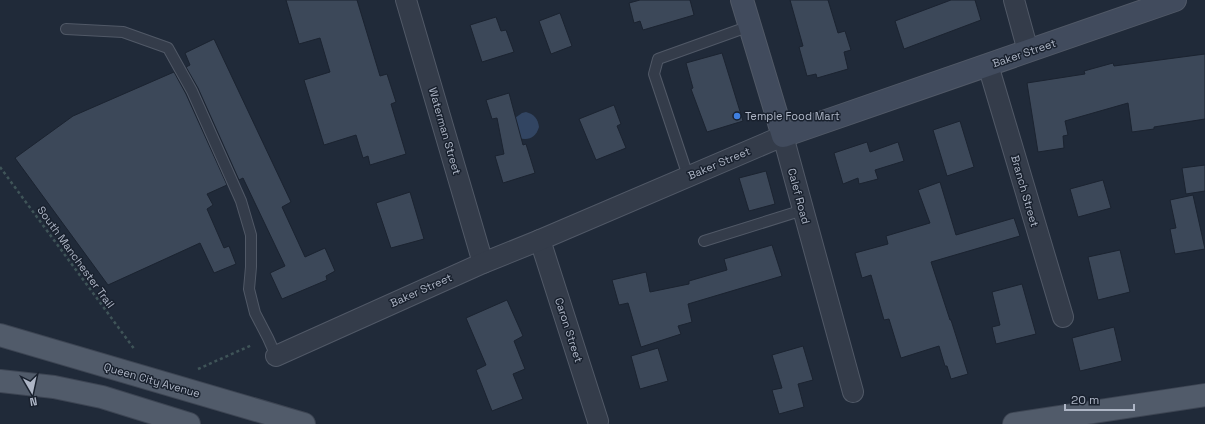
<svg xmlns="http://www.w3.org/2000/svg" width="1205" height="424" font-family="'Space Grotesk',sans-serif">
	<style>
		.water { fill: #324562 }
		.building { fill: #3c4859; stroke: #1b2330 }
		.lines { fill: none; stroke-linecap: round; stroke-linejoin: round }
		.lane-casing { stroke: #515967; stroke-width: 12 }
		.street-casing { stroke: #515967; stroke-width: 22 }
		.secondary-casing { stroke: #515967; stroke-width: 24 }
		.primary-casing { stroke: #3d4553; stroke-width: 24 }
		.path { stroke: #3f5458; stroke-width: 2.5; stroke-dasharray: 3 3; stroke-linecap: butt }
		.lane { stroke: #343c4a; stroke-width: 10 }
		.street { stroke: #343c4a; stroke-width: 20 }
		.secondary { stroke: #414b5d; stroke-width: 22 }
		.primary { stroke: #515b6a; stroke-width: 22 }
		.shop-dot { fill: #3f7fe0; stroke: #19212e; stroke-width: 1.5 }
		.labels { text-anchor: middle; dominant-baseline: central; stroke-width: 3; stroke-linejoin: round; paint-order: stroke }
		.street-label { font-size: 11px; fill: #aeb6c6; stroke: #19212e }
		.poi-label { font-size: 11px; fill: #aeb6c6; stroke: #19212e; text-anchor: start }
	</style>
	<rect width="100%" height="100%" fill="#202a39"/>
	<path class="water" d="M526,112C534,114 538,119 539,127C536,137 529,141 519,138L515,118L522,113Z"/>
	<g class="building">
		<polygon points="286,0 357,0 380,76 387,74 396,102 391,104 406,154 370,165 368,156 363,158 356,135 324,145 304,80 330,72 320,38 299,44"/>
		<polygon points="640,0 690,0 694,15 643,30 640,21 634,23 629,3"/>
		<polygon points="790,0 828,0 838,33 845,31 851,50 844,52 848,69 817,78 816,74 807,76 799,47 803,46"/>
		<polygon points="951,0 975,0 981,20 904,49 895,21"/>
		<polygon points="560,13 572,46 551,54 539,21"/>
		<polygon points="496,17 501,31 506,30 514,52 482,62 470,25"/>
		<polygon points="214,39 291,202 282,207 305,257 325,248 335,271 326,276 327,280 282,299 270,273 285,266 243,178 239,180 198,88 186,67 190,65 185,53"/>
		<polygon points="722,53 743,121 707,132 691,89 693,88 686,63"/>
		<polygon points="1205,54 1205,119 1154,127 1154,129 1132,132 1128,103 1065,121 1068,135 1063,136 1064,148 1038,152 1027,83 1085,74 1084,71 1113,63 1114,66"/>
		<polygon points="174,72 186,94 227,185 207,194 213,205 207,209 224,248 229,246 236,264 214,273 200,243 108,285 15,158 73,116"/>
		<polygon points="509,93 523,145 526,144 535,173 503,183 495,156 504,154 497,118 492,119 486,100"/>
		<polygon points="614,105 621,124 617,126 626,148 596,160 579,119"/>
		<polygon points="960,121 974,167 947,176 933,130"/>
		<polygon points="867,142 870,152 898,142 904,161 875,170 878,179 859,184 858,178 843,184 834,153"/>
		<polygon points="1205,165 1205,191 1186,194 1182,168"/>
		<polygon points="766,171 775,204 749,211 739,178"/>
		<polygon points="1103,180 1111,208 1078,217 1070,189"/>
		<polygon points="940,182 956,235 1014,218 1020,236 931,262 950,320 951,320 968,374 951,379 947,366 945,366 939,346 901,358 889,319 884,320 871,275 862,278 855,253 888,244 886,236 930,223 918,190"/>
		<polygon points="410,192 424,239 391,248 376,203"/>
		<polygon points="1193,195 1205,249 1175,254 1170,229 1176,228 1170,200"/>
		<polygon points="772,245 782,276 688,304 692,322 678,326 681,334 641,347 628,303 619,305 612,280 646,272 650,292 689,284 689,281 727,270 724,259"/>
		<polygon points="1120,250 1130,292 1098,300 1088,257"/>
		<polygon points="1022,284 1036,334 996,344 992,327 1000,325 992,292"/>
		<polygon points="507,300 523,336 514,341 525,369 513,374 523,399 492,411 476,370 486,365 466,318"/>
		<polygon points="1114,327 1122,361 1080,371 1072,338"/>
		<polygon points="803,346 813,380 798,384 804,407 779,414 772,390 782,388 772,355"/>
		<polygon points="658,348 668,381 640,389 631,356"/>
	</g>
	<g class="lines">
		<defs>
			<g id="lane">
				<polyline points="66,29 123,32 168,48 192,91 241,201 251,235 251,267 249,289 255,313 268,338 276,356"/>
				<polyline points="688,176 654,74 658,59 750,26"/>
				<polyline points="704,241 803,210"/>
			</g>
			<g id="street">
				<polyline points="406,0 483,263"/>
				<polyline points="1014,0 1028,51"/>
				<polyline points="988,65 1063,317"/>
				<polyline points="540,240 598,421"/>
				<polyline points="276,356 483,263 540,240 783,136 853,392"/>
			</g>
			<polyline id="secondary" points="742,0 783,136 1175,0"/>
			<g id="primary">
				<polyline points="0,335 304,424"/>
				<polyline points="0,381 54,387 102,397 189,424"/>
				<polyline points="1014,424 1205,395"/>
			</g>
		</defs>
		<use href="#lane" class="lane-casing"/>
		<use href="#street" class="street-casing"/>
		<use href="#secondary" class="secondary-casing"/>
		<use href="#primary" class="primary-casing"/>
		<g class="path">
			<polyline points="0,167 135,350"/>
			<polyline points="198,369 252,345"/>
		</g>
		<use href="#lane" class="lane"/>
		<use href="#street" class="street"/>
		<use href="#secondary" class="secondary"/>
		<use href="#primary" class="primary"/>
	</g>
	<circle class="shop-dot" cx="737" cy="116" r="4"/>
	<g class="labels">
		<g class="street-label">
			<text transform="translate(1024 53) rotate(-19)">Baker Street</text>
			<text transform="translate(445 131) rotate(74)">Waterman Street</text>
			<text transform="translate(719 163) rotate(-23)">Baker Street</text>
			<text transform="translate(1025 191) rotate(74)">Branch Street</text>
			<text transform="translate(799 196) rotate(75)">Calef Road</text>
			<text transform="translate(76 257) rotate(54)">South Manchester Trail</text>
			<text transform="translate(421 290) rotate(-24)">Baker Street</text>
			<text transform="translate(569 330) rotate(72)">Caron Street</text>
			<text transform="translate(152 380) rotate(16)">Queen City Avenue</text>
		</g>
		<g class="poi-label">
			<text x="745" y="116">Temple Food Mart</text>
		</g>
	</g>
	<g transform="translate(32 392) rotate(171)" stroke="#19212e" stroke-width="3" paint-order="stroke">
	<path d="M0-3L7 15L0 10L-7 15Z" fill="#aeb6c6"/>
	<text y="-6" font-size="11" font-weight="bold" text-anchor="middle" fill="#aeb6c6">N</text>
	</g>
	<path d="M1065 404v6h69v-6" fill="none" stroke="#aeb6c6" stroke-width="2"/>
	<text x="1071" y="404" font-size="12" fill="#aeb6c6" stroke="#19212e" stroke-width="3" paint-order="stroke">20 m</text>
</svg>
